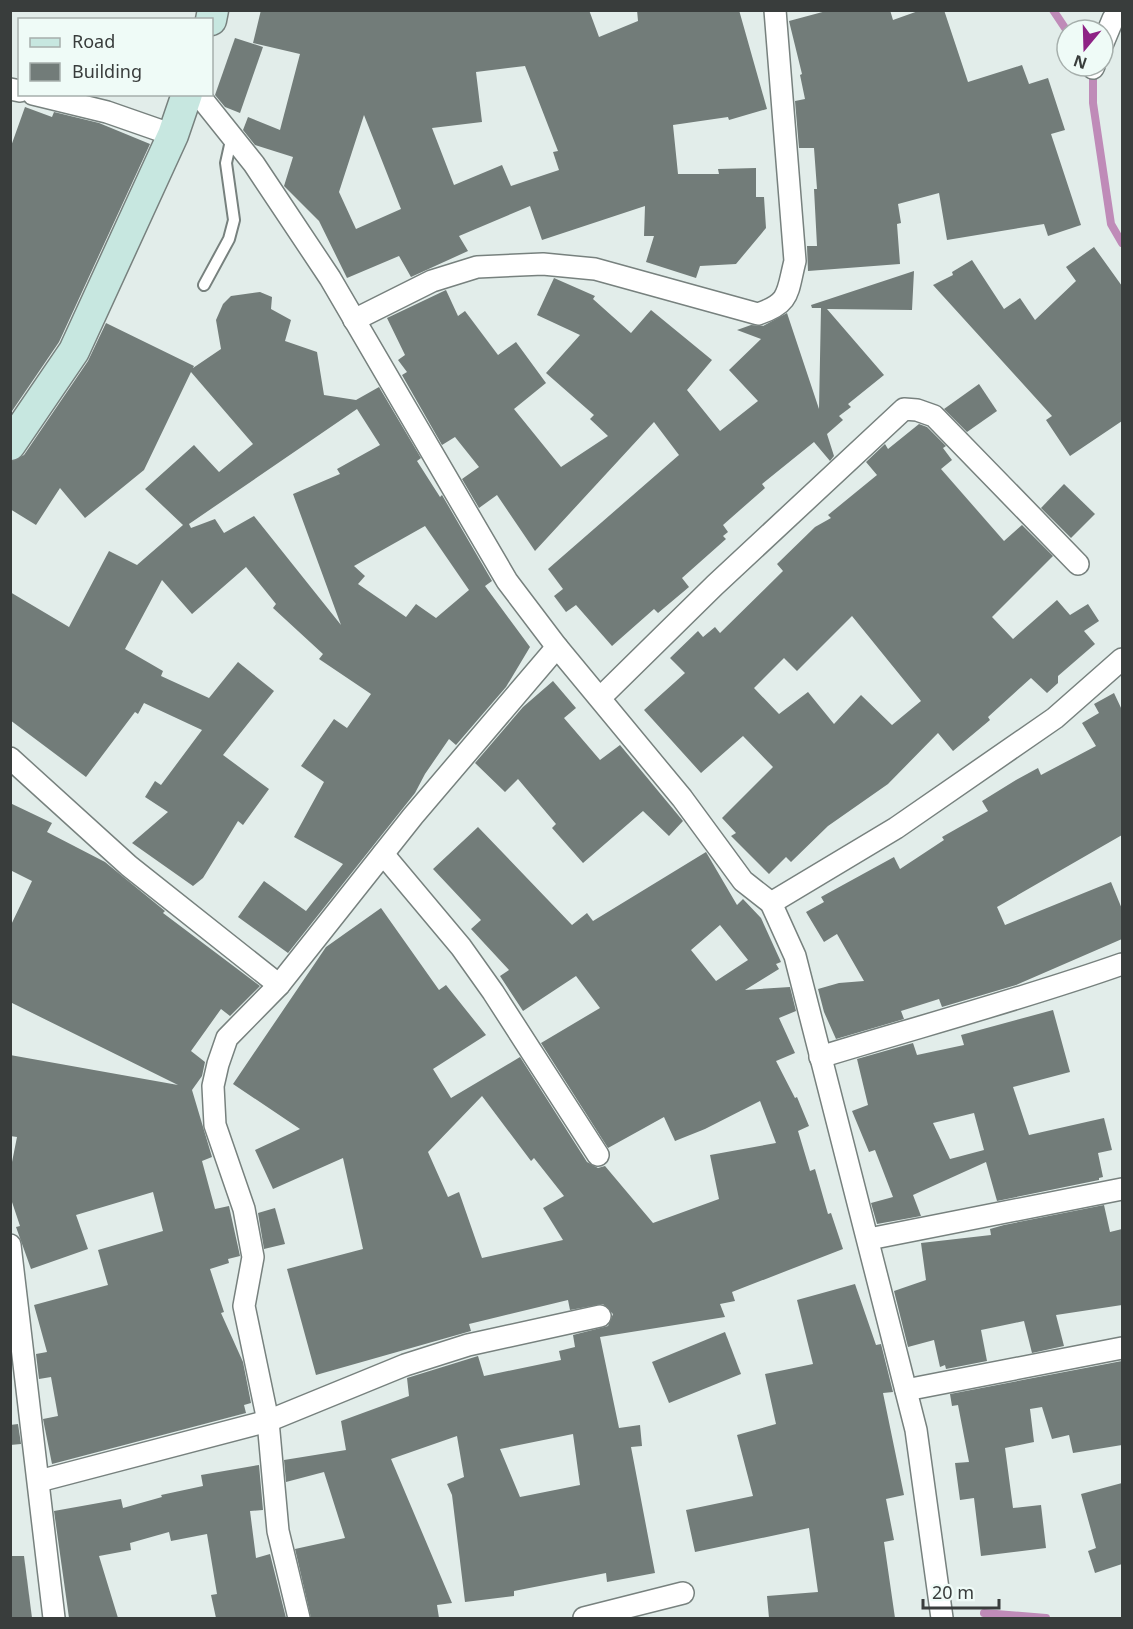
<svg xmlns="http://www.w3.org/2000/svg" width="1133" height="1629" font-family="'Noto Sans',sans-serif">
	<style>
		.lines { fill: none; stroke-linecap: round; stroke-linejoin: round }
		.stream { stroke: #bf8bb8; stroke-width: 8 }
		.building { fill: #727c79; fill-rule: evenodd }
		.lane-casing { stroke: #77817e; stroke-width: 14 }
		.street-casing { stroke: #77817e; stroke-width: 24 }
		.secondary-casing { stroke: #77817e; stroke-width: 33 }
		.lane { stroke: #fff; stroke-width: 10 }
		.street { stroke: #fff; stroke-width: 21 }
		.secondary { stroke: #c7e7e0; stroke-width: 30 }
	</style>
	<rect width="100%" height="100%" fill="#e2edea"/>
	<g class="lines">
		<g class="stream">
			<polyline points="1053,10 1067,31"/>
			<polyline points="1093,69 1093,103 1111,224 1122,243"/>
			<polyline points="984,1613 1046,1618"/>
		</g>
	</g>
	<g class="building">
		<path d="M261,10H589L599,37L638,21L637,10H739L767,109L729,120L728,117L673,125L678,174H719L718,169L756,168V197H764L766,228L736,264L700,266L696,278L646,262L654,236H644L645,206L542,240L530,206L459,236L468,251L411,277L399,256L347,278L319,221L284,186L293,157L255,145L243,130L248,117L280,130L300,54L253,43ZM525,66L558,151L553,152L559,170L511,186L502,165L454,185L432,128L482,122L476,72ZM364,115L401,209L356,229L339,192Z"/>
		<polygon points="830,10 890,10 893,20 921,10 944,10 968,82 1022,65 1029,84 1048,78 1065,130 1051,134 1081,225 1048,236 1044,224 947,240 939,193 898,204 901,223 897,224 900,264 808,271 807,246 817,246 814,189 817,189 814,148 799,148 795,101 805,99 800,75 802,74 789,21"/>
		<polygon points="235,38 263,47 240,113 225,107 215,95"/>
		<polygon points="25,107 52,117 54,112 99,123 150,144 59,342 10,414 10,149"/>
		<polygon points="1094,247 1122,286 1122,421 1070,456 1046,420 1052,416 933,285 953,275 952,272 972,260 1004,309 1020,298 1035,320 1076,281 1066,267"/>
		<polygon points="914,271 912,310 827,309 884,375 848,404 851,407 839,416 843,420 827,434 834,456 830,461 814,442 762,484 765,488 723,525 728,532 723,536 726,539 682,578 689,587 658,613 654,609 612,646 576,605 566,612 554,596 563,589 548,569 679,455 654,422 535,551 497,495 479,508 462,479 479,467 455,437 442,445 402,375 407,372 398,360 405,355 387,318 446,290 458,316 465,311 498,355 516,342 546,383 514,409 561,467 608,436 590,419 594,415 546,373 580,335 537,315 554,278 595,296 593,299 631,333 651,310 712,360 687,390 720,431 758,401 729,370 761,339 737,330 751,325 763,326 787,313 819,409 821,308 812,308 811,305"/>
		<path d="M260,292L272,297L271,309L291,320L285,341L317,352L324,395L356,400L379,387L421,458L417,461L440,497L442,495L492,581L485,586L530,647L506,687L456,745L449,739L425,774L415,793L288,953L238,917L264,881L306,911L343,864L294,837L324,782L301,766L334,719L347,728L371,694L319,659L323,654L273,608L276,604L246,567L192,614L162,580L125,649L163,671L161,676L209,698L238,662L274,691L223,755L269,789L243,825L238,821L203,878L193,886L132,843L168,812L145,797L155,781L161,785L202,730L144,703L138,714L135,712L86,777L10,720V592L69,627L109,551L137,565L183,525L145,489L194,445L219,472L253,444L191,372L144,470L85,518L60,488L36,525L10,509V462L24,455L88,361L106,323L194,366L193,368L221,349L216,320L223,304L231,296ZM357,409L380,445L337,469L340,474L293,494L341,625L254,516L224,533L215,519L191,528L189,524ZM425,526L469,590L436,618L416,604L406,617L358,584L365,576L354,566Z"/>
		<polygon points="979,384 997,411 967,432 944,409"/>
		<path d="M919,424L927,427L946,446L943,448L952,460L941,469L1004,541L1022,525L1053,556L992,617L1013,639L1057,600L1070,615L1088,604L1099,621L1084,631L1095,644L1058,676V683L1047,693L1031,678L988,717L990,720L953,751L938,733L888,784L828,826L791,862L786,857L769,874L731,836L736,833L722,818L773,767L743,736L701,773L644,710L685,673L670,658L698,631L703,637L715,627L720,633L783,571L777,564L815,527L831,518L828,515L877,475L866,462L885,444L888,449ZM852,616L921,701L892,725L861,695L834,724L808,692L779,714L754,688L784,658L797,671Z"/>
		<polygon points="1064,484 1095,514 1071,538 1041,508"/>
		<polygon points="553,681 576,708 564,718 600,760 620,745 683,821 669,836 643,811 583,863 552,828 556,824 518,779 505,792 475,763 523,707"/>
		<polygon points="1114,693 1122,710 1122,835 997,907 1005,925 1111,882 1122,909 1122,939 1016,985 942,1007 939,999 901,1011 904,1019 836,1039 824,1012 818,989 839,983 864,981 837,934 824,942 806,912 824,902 821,897 894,857 900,869 944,840 942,837 988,811 982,801 1016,780 1038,768 1041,775 1096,746 1082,723 1099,713 1094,704"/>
		<polygon points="10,803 52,823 47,832 105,862 165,911 163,913 260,986 230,1016 221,1009 191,1051 205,1062 202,1076 192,1090 212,1157 202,1161 215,1209 229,1206 240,1256 228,1259 229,1263 210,1269 224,1312 221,1313 243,1362 251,1403 244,1405 246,1413 52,1464 43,1419 58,1416 51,1377 39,1379 36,1354 47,1352 34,1305 108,1285 98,1250 163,1231 153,1192 76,1215 88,1249 31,1269 16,1227 20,1226 10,1196 10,1172 17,1137 10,1136 10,1055 178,1085 10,1002 10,927 32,881 10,870"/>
		<path d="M478,827L572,925L587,913L593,921L706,852L737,905L743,899L761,918L781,962L776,964L779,969L745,990L790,987L796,1011L779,1018L795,1053L776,1061L795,1098L797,1097L809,1126L798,1131L810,1171L815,1169L828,1214L831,1213L843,1249L732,1292L735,1301L720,1304L725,1317L600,1337L619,1428L640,1425L642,1446L631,1447L655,1573L607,1582L606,1573L514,1591V1596L465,1602L452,1495L447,1484L464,1477L457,1436L391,1459L452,1603L437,1605L439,1618H311L295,1549L345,1538L324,1472L286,1482L284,1460L346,1450L341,1421L409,1396L407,1378L478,1356L484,1376L561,1360L559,1351L575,1347L573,1335L608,1326L613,1314L603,1304L570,1310L568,1300L469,1324L471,1331L316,1375L287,1269L363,1249L343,1158L273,1189L255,1150L300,1129L233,1084L326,947L381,908L439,990L446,985L486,1035L433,1069L451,1098L520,1057L587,1162L598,1168L605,1166L653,1223L719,1199L710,1155L776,1143L760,1101L705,1129L675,1141L664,1117L608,1148L541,1043L600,1008L576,976L523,1011L500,976L509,970L471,929L481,920L433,869ZM720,925L748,960L716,981L691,950ZM482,1096L531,1161L534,1158L564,1196L543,1208L563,1240L482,1258L459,1192L448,1197L428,1152ZM573,1434L580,1485L520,1497L500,1449Z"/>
		<path d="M1053,1010L1070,1072L1013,1087L1029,1135L1104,1118L1112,1150L1098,1153L1103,1177L1099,1178V1180L997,1201L986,1162L913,1195L921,1216L877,1224L871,1203L893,1197L875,1150L869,1152L852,1111L868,1105L857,1059L913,1043L917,1055L964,1045L961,1035ZM974,1113L984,1150L950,1159L933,1123Z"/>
		<polygon points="1104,1205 1110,1232 1122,1229 1122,1305 1056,1315 1064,1346 1032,1353 1024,1321 981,1330 987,1361 946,1369 945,1365 940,1367 934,1340 908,1347 894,1291 926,1280 921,1243 991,1235 990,1229 1004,1225"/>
		<polygon points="275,1208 285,1244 264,1249 258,1213"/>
		<polygon points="855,1284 876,1345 881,1344 893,1392 883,1393 904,1495 886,1499 894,1540 884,1542 895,1618 769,1618 767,1596 818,1592 809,1528 695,1552 686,1510 753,1496 737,1435 776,1424 765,1374 813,1364 797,1300"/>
		<polygon points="725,1332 741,1374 669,1403 652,1362"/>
		<polygon points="1122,1361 1122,1445 1073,1453 1069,1435 1052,1439 1042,1407 1030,1409 1034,1442 1005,1448 1013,1508 1041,1505 1046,1548 981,1556 974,1498 960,1500 955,1463 969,1462 958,1405 952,1406 950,1394"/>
		<polygon points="18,1424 21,1444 10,1445 10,1425"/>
		<polygon points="259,1465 263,1510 250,1511 256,1558 270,1554 286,1618 216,1618 211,1595 217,1594 207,1534 171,1541 169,1532 130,1543 131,1550 99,1556 118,1618 69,1618 54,1511 121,1499 123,1508 162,1497 161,1495 203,1486 201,1475"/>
		<polygon points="1122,1483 1122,1564 1095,1573 1088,1551 1096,1548 1081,1494"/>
		<polygon points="10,1556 24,1556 32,1618 10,1618"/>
	</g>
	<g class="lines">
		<defs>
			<polyline id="lane" points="204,285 229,239 234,220 226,163 232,136"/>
			<g id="street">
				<polyline points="1103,43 1113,19 1120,10"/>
				<polyline points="1093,68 1094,66"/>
				<polyline points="10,89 20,91"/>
				<polyline points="33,94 107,112 173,135"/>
				<polyline points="198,94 254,164 330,278 507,581 557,647 682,798 743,881 771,903 795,956 916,1430 942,1618"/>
				<path d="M354,320L432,281L477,267L543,264L595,269L758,314C791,303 787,292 795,261L775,10"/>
				<polyline points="600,698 715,585 904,409 917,410 934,416 1078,564"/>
				<polyline points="10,758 129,866 279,985"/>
				<polyline points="383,854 461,947 493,992 598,1155"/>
				<polyline points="771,903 896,828 1055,718 1122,659"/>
				<path d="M820,1057C921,1026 1023,999 1122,964"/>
				<polyline points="869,1239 1122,1189"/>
				<polyline points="10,1245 54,1618"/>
				<polyline points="906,1390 1122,1348"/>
				<polyline points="39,1481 268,1421 405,1365 468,1345 600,1316"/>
				<polyline points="299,1618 278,1531 268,1421 244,1306 253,1257 244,1209 215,1125 213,1086 218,1064 227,1038 279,985 413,816 557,647"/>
				<polyline points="584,1618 683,1593"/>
			</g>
			<g id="secondary">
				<polyline points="211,20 213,10"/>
				<polyline points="10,445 74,351 173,135 187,94"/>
			</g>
		</defs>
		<use href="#lane" class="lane-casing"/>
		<use href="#street" class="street-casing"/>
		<use href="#secondary" class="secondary-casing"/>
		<use href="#lane" class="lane"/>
		<use href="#street" class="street"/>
		<use href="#secondary" class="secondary"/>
	</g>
	<rect width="1133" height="1629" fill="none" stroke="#393d3c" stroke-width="24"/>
	<rect x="18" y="18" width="195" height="78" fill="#effbf7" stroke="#a6afac" stroke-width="1.5"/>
	<rect x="30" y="38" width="30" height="9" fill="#c7e7e0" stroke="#a6afac" stroke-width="1.5"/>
	<text x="72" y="48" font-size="18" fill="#393d3c">Road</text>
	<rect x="30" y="63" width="30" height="18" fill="#727c79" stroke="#a6afac" stroke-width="1.5"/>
	<text x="72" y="78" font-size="18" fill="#393d3c">Building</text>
	<g transform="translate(1085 48) rotate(199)"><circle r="28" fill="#effbf7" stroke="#a6afac" stroke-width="1.5"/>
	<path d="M0-4.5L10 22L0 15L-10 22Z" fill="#8e2285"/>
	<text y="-9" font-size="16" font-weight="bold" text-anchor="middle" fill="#393d3c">N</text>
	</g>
	<path d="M923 1599v9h76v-9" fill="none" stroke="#393d3c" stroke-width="3"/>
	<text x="932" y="1599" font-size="18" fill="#393d3c" stroke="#effbf7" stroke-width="4.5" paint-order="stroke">20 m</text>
</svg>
